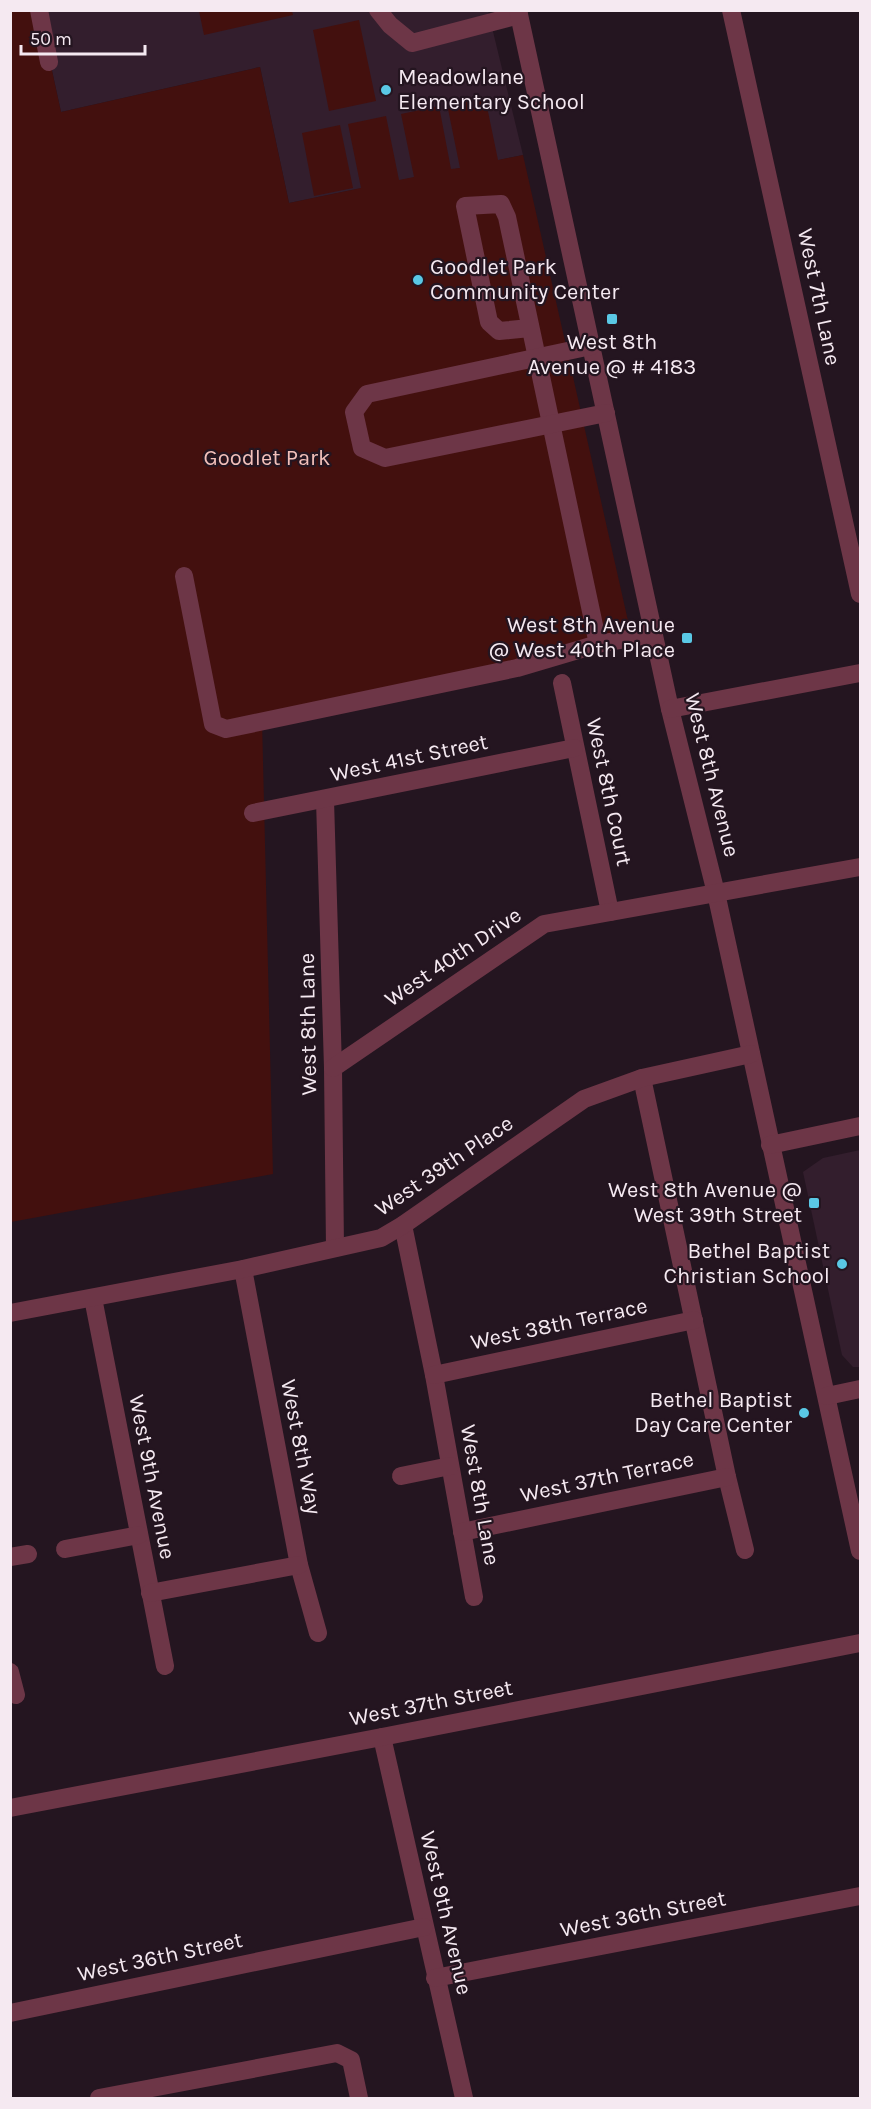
<svg xmlns="http://www.w3.org/2000/svg" width="871" height="2109" font-family="Karla,sans-serif">
	<style>
		.built { fill: #331e2d }
		.green { fill: #43100e }
		.lines { fill: none; stroke-linecap: round; stroke-linejoin: round }
		.minor { stroke: #6d3647; stroke-width: 18 }
		.poi-dot { fill: #5ac8e5; stroke: #241520; stroke-width: 2 }
		.labels { text-anchor: middle; dominant-baseline: central; stroke-width: 4.5; stroke-linejoin: round; paint-order: stroke }
		.poi-label { font-size: 22px; fill: #f5e9f1; stroke: #241520; text-anchor: end }
		.street-label { font-size: 22px; fill: #f5e9f1; stroke: #241520 }
		.park-label { font-size: 22px; fill: #f3c0ba; stroke: #241520 }
	</style>
	<rect width="100%" height="100%" fill="#241520"/>
	<g class="built">
		<polygon points="39,11 488,11 523,155 289,203 260,67 61,112"/>
		<polygon points="860,1150 860,1367 853,1367 842,1355 803,1172 823,1158"/>
	</g>
	<g class="green">
		<polygon points="11,11 39,11 61,112 260,67 289,203 361,188 348,124 386,116 399,180 414,177 401,114 439,106 451,169 460,168 447,104 485,97 498,160 523,155 633,643 262,720 273,1174 11,1222"/>
		<polygon points="199,11 292,11 293,15 204,35"/>
		<polygon points="359,20 376,101 329,111 313,30"/>
		<polygon points="340,125 353,188 314,196 302,133"/>
	</g>
	<g class="lines">
		<g class="minor">
			<polyline points="39,10 49,62"/>
			<polyline points="378,10 390,25 412,43 519,15"/>
			<polyline points="518,10 670,709 716,893 860,1551"/>
			<polyline points="731,10 860,594"/>
			<polyline points="530,328 499,331 489,322 465,206 501,204 507,217 598,644"/>
			<polyline points="591,346 367,394 354,412 362,448 385,458 606,413"/>
			<polyline points="184,576 213,724 226,729 517,668 598,644 654,634"/>
			<polyline points="562,683 610,912"/>
			<polyline points="670,709 860,673"/>
			<polyline points="325,800 333,1068 335,1248"/>
			<polyline points="253,813 574,748"/>
			<polyline points="333,1068 544,924 860,867"/>
			<polyline points="642,1078 727,1477 745,1550"/>
			<polyline points="770,1145 860,1126"/>
			<polyline points="403,1225 434,1375 474,1597"/>
			<polyline points="243,1269 299,1565 318,1633"/>
			<polyline points="93,1298 165,1666"/>
			<polyline points="10,1313 243,1269 381,1238 403,1225 584,1099 642,1078 751,1054"/>
			<polyline points="434,1375 694,1320"/>
			<polyline points="827,1396 860,1389"/>
			<polyline points="401,1476 450,1466"/>
			<polyline points="462,1532 727,1477"/>
			<polyline points="65,1549 139,1535"/>
			<polyline points="10,1557 28,1554"/>
			<polyline points="150,1593 299,1565"/>
			<polyline points="10,1672 16,1695"/>
			<polyline points="382,1737 464,2098"/>
			<polyline points="10,1808 382,1737 860,1643"/>
			<polyline points="435,1978 860,1896"/>
			<polyline points="10,2013 424,1927"/>
			<polyline points="99,2098 337,2053 351,2060 359,2098"/>
		</g>
	</g>
	<g class="poi-dot">
		<circle cx="386" cy="90" r="6"/>
		<circle cx="418" cy="280" r="6"/>
		<rect x="606" y="313" width="12" height="12" rx="3"/>
		<rect x="681" y="632" width="12" height="12" rx="3"/>
		<rect x="808" y="1197" width="12" height="12" rx="3"/>
		<circle cx="842" cy="1264" r="6"/>
		<circle cx="804" cy="1413" r="6"/>
	</g>
	<g class="labels">
		<g class="poi-label">
			<text x="398" y="77" text-anchor="start">Meadowlane<tspan x="398" dy="25">Elementary School</tspan></text>
			<text x="430" y="267" text-anchor="start">Goodlet Park<tspan x="430" dy="25">Community Center</tspan></text>
			<text x="612" y="342" text-anchor="middle">West 8th<tspan x="612" dy="25">Avenue @ # 4183</tspan></text>
			<text x="675" y="625">West 8th Avenue<tspan x="675" dy="25">@ West 40th Place</tspan></text>
			<text x="802" y="1190">West 8th Avenue @<tspan x="802" dy="25">West 39th Street</tspan></text>
			<text x="830" y="1251">Bethel Baptist<tspan x="830" dy="25">Christian School</tspan></text>
			<text x="792" y="1400">Bethel Baptist<tspan x="792" dy="25">Day Care Center</tspan></text>
		</g>
		<g class="street-label">
			<text transform="translate(819 297) rotate(78)">West 7th Lane</text>
			<text transform="translate(409 758) rotate(-12)">West 41st Street</text>
			<text transform="translate(712 775) rotate(76)">West 8th Avenue</text>
			<text transform="translate(609 792) rotate(78)">West 8th Court</text>
			<text transform="translate(453 957) rotate(-34)">West 40th Drive</text>
			<text transform="translate(308 1024) rotate(-91)">West 8th Lane</text>
			<text transform="translate(444 1166) rotate(-34)">West 39th Place</text>
			<text transform="translate(559 1324) rotate(-12)">West 38th Terrace</text>
			<text transform="translate(301 1447) rotate(79)">West 8th Way</text>
			<text transform="translate(152 1477) rotate(79)">West 9th Avenue</text>
			<text transform="translate(607 1477) rotate(-12)">West 37th Terrace</text>
			<text transform="translate(480 1495) rotate(80)">West 8th Lane</text>
			<text transform="translate(431 1703) rotate(-11)">West 37th Street</text>
			<text transform="translate(446 1913) rotate(77)">West 9th Avenue</text>
			<text transform="translate(643 1914) rotate(-11)">West 36th Street</text>
			<text transform="translate(160 1957) rotate(-12)">West 36th Street</text>
		</g>
		<g class="park-label">
			<text x="267" y="458">Goodlet Park</text>
		</g>
	</g>
	<rect width="871" height="2109" fill="none" stroke="#f5e9f1" stroke-width="24"/>
	<path d="M21 45v9h124v-9" fill="none" stroke="#f5e9f1" stroke-width="3"/>
	<text x="30" y="45" font-size="18" fill="#f5e9f1" stroke="#241520" stroke-width="4.5" paint-order="stroke">50 m</text>
</svg>
